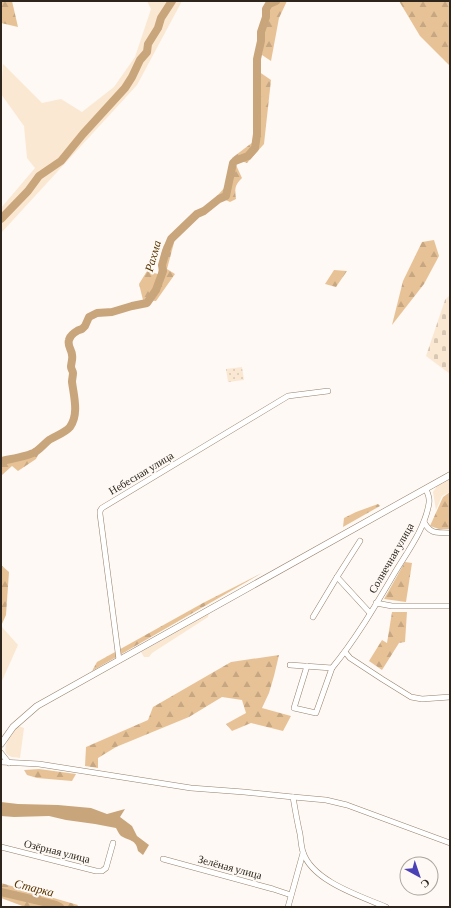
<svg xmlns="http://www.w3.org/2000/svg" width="451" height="908" font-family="'Crimson Pro',serif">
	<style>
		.green { fill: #fbe8d2 }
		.forest { fill: url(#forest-firs) }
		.cemetery { fill: url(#cemetery-stones) }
		.park { fill: url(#park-dots) }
		.water { fill: #c9a57b }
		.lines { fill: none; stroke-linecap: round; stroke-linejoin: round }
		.river { stroke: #c9a57b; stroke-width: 8 }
		.minor-casing { stroke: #95816b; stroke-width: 6 }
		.tertiary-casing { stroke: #95816b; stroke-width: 7 }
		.minor { stroke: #fff; stroke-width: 5 }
		.tertiary { stroke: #fff; stroke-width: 6 }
		.labels { text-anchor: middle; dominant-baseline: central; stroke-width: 4; stroke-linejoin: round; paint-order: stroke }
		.street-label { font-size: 11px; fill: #2e261d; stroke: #fef9f4 }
		.water-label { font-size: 12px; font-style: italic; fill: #5a3600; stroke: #fef9f4 }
	</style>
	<defs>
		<pattern id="forest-firs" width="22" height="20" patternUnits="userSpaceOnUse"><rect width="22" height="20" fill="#e8c297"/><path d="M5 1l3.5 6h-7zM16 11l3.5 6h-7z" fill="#c7a782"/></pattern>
		<pattern id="cemetery-stones" width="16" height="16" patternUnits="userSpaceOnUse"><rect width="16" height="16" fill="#fbe8d2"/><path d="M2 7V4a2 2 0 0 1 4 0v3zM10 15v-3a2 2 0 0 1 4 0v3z" fill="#d7c7b4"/></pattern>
		<pattern id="park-dots" width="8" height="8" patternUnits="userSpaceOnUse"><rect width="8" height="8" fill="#fbe8d2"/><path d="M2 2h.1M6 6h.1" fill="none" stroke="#d7c7b4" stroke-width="1.8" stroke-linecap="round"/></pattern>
	</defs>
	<rect width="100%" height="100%" fill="#fef9f4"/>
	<g class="green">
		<polygon points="147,1 182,1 137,85 1,233 1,208 35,168 27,158 24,126 1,94 3,64 42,103 61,99 82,112 114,87 135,57 151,9"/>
		<polygon points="450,478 450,492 442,496 436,510 433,492 437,486"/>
		<polygon points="209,613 208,617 152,653 149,657 144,657 141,652"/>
		<polygon points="2,627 18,645 1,683 1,628"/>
		<path d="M18,726L24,728L20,758C16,757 11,758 8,755C0,749 13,731 18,726Z"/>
	</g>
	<g class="forest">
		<polygon points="1,1 12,1 18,27 1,23"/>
		<polygon points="266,1 287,1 279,18 271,61 262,55"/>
		<polygon points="399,1 450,1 450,66 420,36"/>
		<polygon points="255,69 271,80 264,144 247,163 232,158 253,142"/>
		<path d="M236,165L242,178C234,186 235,189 236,199L230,202L217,196L226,186L229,170Z"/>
		<polygon points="175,239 167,269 175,274 156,301 143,300 139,284 147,271 158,274 161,255 164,245"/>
		<polygon points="434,240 439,256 424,284 392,325 403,281 422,242"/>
		<polygon points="334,270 347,271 336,287 325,284"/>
		<polygon points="39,453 36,459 18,471 12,466 1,476 1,460 20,458"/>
		<polygon points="450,492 450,529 439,529 430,526 443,497"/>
		<polygon points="378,504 380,506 343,527 344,518 356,512"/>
		<polygon points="405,562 412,563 406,602 384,599"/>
		<polygon points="1,565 9,572 6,615 1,626"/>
		<polygon points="262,573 92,671 97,662 203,603"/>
		<polygon points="392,612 407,612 405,642 399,643 382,670 369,661 382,640 387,643"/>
		<polygon points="279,655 274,676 269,693 262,708 291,716 283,731 251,723 232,731 226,724 246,713 242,700 222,697 189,717 116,747 98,758 98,768 85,766 86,747 148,720 153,707 231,662"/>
		<polygon points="39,769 76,774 72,781 37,778 27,775 24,770"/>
		<polygon points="1,883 78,905 77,907 25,907 1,898"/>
	</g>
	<polygon class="cemetery" points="450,295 450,374 426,356 445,300"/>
	<polygon class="park" points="242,367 244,380 228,382 226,369"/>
	<path class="water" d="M1,802L18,804L58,805L91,808L107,814L125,809L120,817L132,826L137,836L149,845L143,855L138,851C136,839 129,841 121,836C119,834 117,830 116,828L95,824L66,820L49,816L14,817L1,816Z"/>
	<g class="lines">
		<g class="river">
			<polyline points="1,219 28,191 39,176 61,161 83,134 125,88 132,77 140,60 147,52 148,44 158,28 161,18 172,1"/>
			<path d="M1,462L2,461C10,459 29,456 35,452C40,449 44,444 49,440C55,436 65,433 70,427C79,414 74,397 72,382C72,379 73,376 73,373C73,371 71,369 71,367C71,363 73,359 72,355C72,350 67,346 69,340C70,335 77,330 82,329L85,326L89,317L97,313L112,312L132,306L147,303L156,290L163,271L162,265L166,251L171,239L197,214L204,211L219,199L226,196L233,163L235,161L248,156L255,148L257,134V59L261,41V32L266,17V9L269,4L276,1"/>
			<polyline points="1,892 56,905 60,907"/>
		</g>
		<defs>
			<g id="minor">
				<path d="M424,522C431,535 437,532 450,533"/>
				<polyline points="360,541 337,577 370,613"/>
				<polyline points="376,603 392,606 450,606"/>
				<polyline points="313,617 337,577"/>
				<polyline points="345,652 350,658 382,679 411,697 422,699 450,697"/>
				<polyline points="119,660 100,514 100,511 102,508 288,396 328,391"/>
				<path d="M290,665L332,668C356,639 375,606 394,574C407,552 425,529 429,503C430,498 428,494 426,489"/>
				<polyline points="307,666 294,708 316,713 332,668"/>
				<polyline points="1,753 9,763"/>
				<polyline points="1,762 39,764 191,788 244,792 293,797 326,800 347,805 450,843"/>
				<path d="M293,797C295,809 297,821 300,834C301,840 301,846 303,852C312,881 360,896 386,907"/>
				<polyline points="1,847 96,871 102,871 106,868 113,843"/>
				<polyline points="163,859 273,889 291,895"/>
				<polyline points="288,907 303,853"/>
			</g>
			<polyline id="tertiary" points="1,744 13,727 37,706 450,475"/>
		</defs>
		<use href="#minor" class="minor-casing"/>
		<use href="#tertiary" class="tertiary-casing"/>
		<use href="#minor" class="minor"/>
		<use href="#tertiary" class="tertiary"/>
	</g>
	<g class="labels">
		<g class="street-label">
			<text transform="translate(141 473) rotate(-31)">Небесная улица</text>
			<text transform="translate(391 558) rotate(-60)">Солнечная улица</text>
			<text transform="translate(57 851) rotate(14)">Озёрная улица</text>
			<text transform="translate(230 867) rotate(15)">Зелёная улица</text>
		</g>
		<g class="water-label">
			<text transform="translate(153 256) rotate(-74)">Рахма</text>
			<text transform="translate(34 888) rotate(14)">Старка</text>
		</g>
	</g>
	<rect width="451" height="908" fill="none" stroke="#2e261d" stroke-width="4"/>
	<g transform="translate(419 876) rotate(140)"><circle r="19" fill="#fef9f4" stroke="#aba59e"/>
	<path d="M0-3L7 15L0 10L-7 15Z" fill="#4b41b7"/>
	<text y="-6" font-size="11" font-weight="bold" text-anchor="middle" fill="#2e261d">С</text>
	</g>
</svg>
